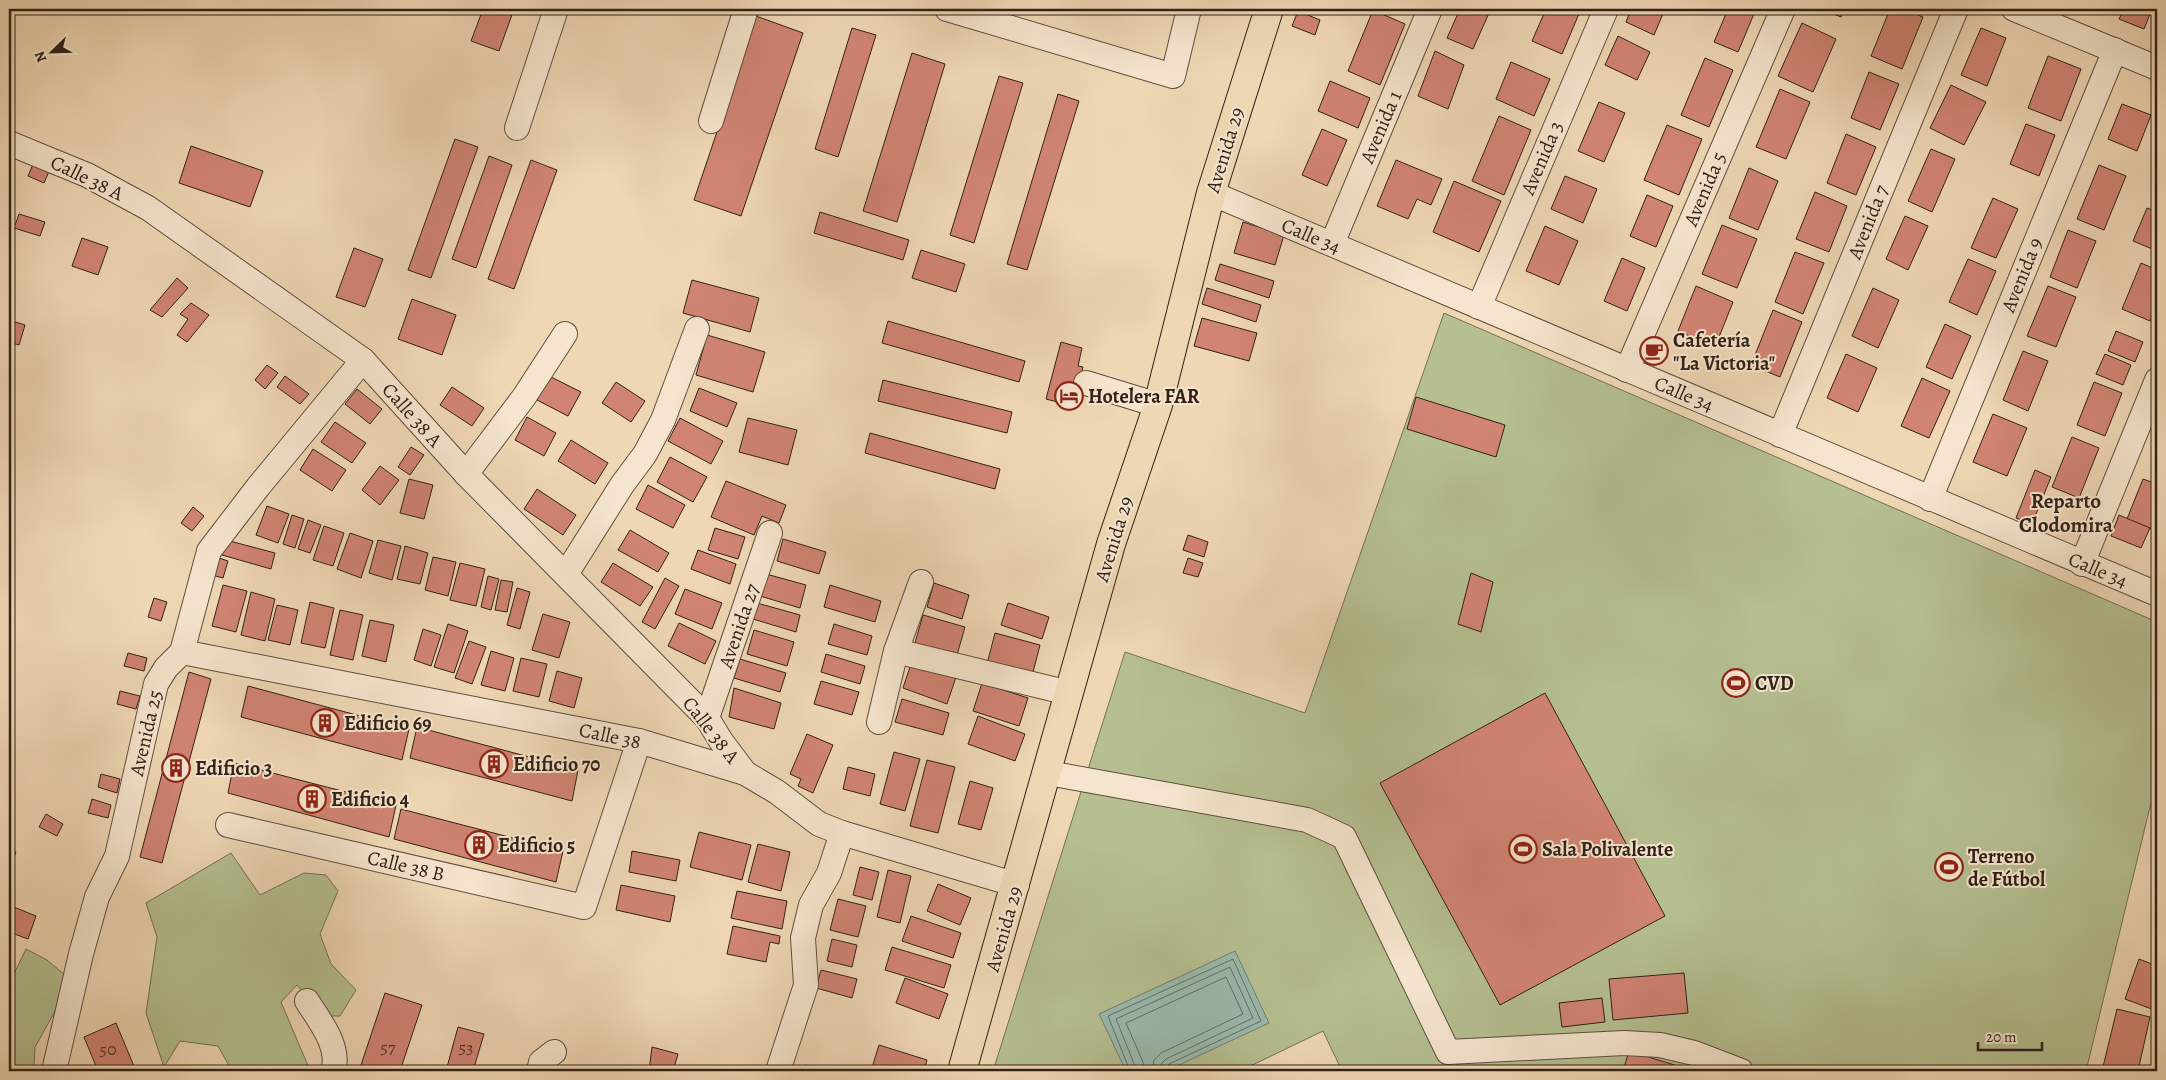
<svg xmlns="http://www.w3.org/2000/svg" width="2166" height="1080" font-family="Alegreya,serif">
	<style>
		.green { fill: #b5bf90; stroke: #737054 }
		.water { fill: #9abaae; stroke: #707d72 }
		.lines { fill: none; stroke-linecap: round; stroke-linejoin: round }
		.shore { stroke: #666e63; stroke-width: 1 }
		.building { fill: #d18473; stroke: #312118 }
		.minor-casing { stroke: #604e3f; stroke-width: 26 }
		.major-casing { stroke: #312118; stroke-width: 30 }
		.minor { stroke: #f5e5ce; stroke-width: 24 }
		.major { stroke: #efd7b4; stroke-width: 28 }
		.labels { text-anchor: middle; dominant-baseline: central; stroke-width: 4; stroke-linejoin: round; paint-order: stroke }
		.number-label { font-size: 18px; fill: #593a2f }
		.street-label { font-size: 20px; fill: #312118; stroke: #f5e5ce }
		.poi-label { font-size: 20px; font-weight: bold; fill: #312118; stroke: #f5e5ce; text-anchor: start }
		.neighbourhood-label { font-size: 21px; font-weight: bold; fill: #312118; stroke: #f5e5ce }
	</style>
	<rect width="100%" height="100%" fill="#efd7b4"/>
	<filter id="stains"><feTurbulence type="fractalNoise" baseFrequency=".004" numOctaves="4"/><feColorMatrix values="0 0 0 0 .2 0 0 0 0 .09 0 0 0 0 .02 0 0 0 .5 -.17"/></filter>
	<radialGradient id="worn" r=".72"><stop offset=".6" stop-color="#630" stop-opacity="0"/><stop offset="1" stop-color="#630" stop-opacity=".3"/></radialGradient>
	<g class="green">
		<polygon points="1444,313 2157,622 2157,778 2086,1071 1342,1071 1323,1031 1240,1071 993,1071 1125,652 1305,713"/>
		<polygon points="231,853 260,895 304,873 326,875 338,891 320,934 331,964 356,990 340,1016 324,1016 297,985 281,1002 309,1068 308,1071 232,1071 218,1046 180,1041 164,1067 146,1013 157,937 146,903"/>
		<polygon points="26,949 47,960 65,975 58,1006 35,1047 34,1066 31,1071 9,1071 9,984"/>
	</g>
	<polygon class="water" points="1235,951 1269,1023 1166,1071 1126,1071 1099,1014"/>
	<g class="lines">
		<g class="shore">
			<polyline points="1130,1071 1108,1016 1233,959 1261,1021 1169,1064 1166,1071"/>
			<polyline points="1137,1071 1116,1019 1230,967 1253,1018 1166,1059 1161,1064 1160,1071"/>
			<polyline points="1144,1071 1143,1062 1126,1023 1226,977 1243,1014 1161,1053 1154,1060 1152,1071"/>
		</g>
	</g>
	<g class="building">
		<polygon points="483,9 514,9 499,51 471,41"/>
		<polygon points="1460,9 1480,9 1489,13 1473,49 1447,38"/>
		<polygon points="1546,9 1581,9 1562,54 1532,41"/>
		<polygon points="1631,9 1665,9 1654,35 1626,22"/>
		<polygon points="1728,9 1756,9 1738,52 1714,42"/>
		<polygon points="1822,9 1845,9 1841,17"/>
		<polygon points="1890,9 1903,9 1923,17 1902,69 1871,56"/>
		<polygon points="2098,9 2114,9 2112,14"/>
		<polygon points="2124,9 2152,9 2144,29 2119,19"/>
		<polygon points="1373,10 1405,24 1380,85 1348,71"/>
		<polygon points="1298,11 1320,20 1315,35 1292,26"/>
		<polygon points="756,16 803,33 741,216 694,200"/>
		<polygon points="2157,20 2157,33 2153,31"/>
		<polygon points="1802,23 1836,39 1813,92 1778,76"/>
		<polygon points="852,28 876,35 838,157 815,149"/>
		<polygon points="1981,28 2006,38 1987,86 1961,75"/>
		<polygon points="1618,36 1650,52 1637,80 1605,65"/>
		<polygon points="1435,51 1464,65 1448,109 1418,96"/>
		<polygon points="912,53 945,64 897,222 863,211"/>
		<polygon points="2048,56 2081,69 2061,121 2028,108"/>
		<polygon points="1705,58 1733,70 1709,127 1681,115"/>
		<polygon points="1511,62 1550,79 1534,116 1496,99"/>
		<polygon points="1869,72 1899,84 1880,130 1851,118"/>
		<polygon points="999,76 1023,83 974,243 950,235"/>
		<polygon points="1330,81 1370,98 1358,128 1318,111"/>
		<polygon points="1951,85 1986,102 1964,145 1930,128"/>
		<polygon points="1780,89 1810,102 1786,159 1756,147"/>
		<polygon points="1058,94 1079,101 1027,270 1007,264"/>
		<polygon points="1599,102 1625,113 1604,162 1578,151"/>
		<polygon points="2122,104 2151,115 2137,151 2108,139"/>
		<polygon points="1499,116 1531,130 1504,195 1472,181"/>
		<polygon points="2026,124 2055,135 2039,176 2010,164"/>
		<polygon points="1667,125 1702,139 1679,195 1644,180"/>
		<polygon points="1322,129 1347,140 1327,186 1302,175"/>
		<polygon points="1846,134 1876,147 1856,195 1827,183"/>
		<polygon points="455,139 478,147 431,278 408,270"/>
		<polygon points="191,146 263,171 250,207 179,183"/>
		<polygon points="1931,149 1955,159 1932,212 1908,201"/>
		<polygon points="489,156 512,165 476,268 452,259"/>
		<polygon points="531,160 557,170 514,289 488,279"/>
		<polygon points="1396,160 1442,179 1431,205 1417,199 1408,219 1377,206"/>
		<polygon points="34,162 50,169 44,183 28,176"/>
		<polygon points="2099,165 2126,176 2104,230 2077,219"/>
		<polygon points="1749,168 1778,181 1758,230 1729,218"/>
		<polygon points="1565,176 1597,189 1583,223 1551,209"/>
		<polygon points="1454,181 1501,201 1479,252 1433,232"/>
		<polygon points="1815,192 1847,206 1829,252 1796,239"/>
		<polygon points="1647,195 1673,206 1656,247 1630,236"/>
		<polygon points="1993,198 2018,209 1996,258 1971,248"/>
		<polygon points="2147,208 2157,212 2157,251 2133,241"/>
		<polygon points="820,212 909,240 903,260 814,233"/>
		<polygon points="19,214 45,222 40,236 14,228"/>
		<polygon points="1905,216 1928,226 1908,270 1886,259"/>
		<polygon points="1243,222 1284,235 1275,265 1234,253"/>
		<polygon points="1722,225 1757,239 1737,288 1702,274"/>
		<polygon points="1545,226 1578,241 1559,285 1526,271"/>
		<polygon points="2068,230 2096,241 2077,288 2050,277"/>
		<polygon points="82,238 108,247 98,275 72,266"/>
		<polygon points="354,248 383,259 365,307 336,297"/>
		<polygon points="921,250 965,264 956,292 912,278"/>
		<polygon points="1795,252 1824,263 1803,314 1775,302"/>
		<polygon points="1622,258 1645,268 1627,311 1604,301"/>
		<polygon points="1968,259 1996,271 1977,315 1949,302"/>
		<polygon points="2141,263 2157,270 2157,303 2150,321 2122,309"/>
		<polygon points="1220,264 1274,281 1269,298 1215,280"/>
		<polygon points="177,278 188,288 162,317 150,310"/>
		<polygon points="692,280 759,298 750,332 683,313"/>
		<polygon points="1696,286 1733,302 1715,347 1678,331"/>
		<polygon points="2048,286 2076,297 2056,347 2027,336"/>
		<polygon points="1207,288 1261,305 1256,322 1202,304"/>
		<polygon points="1873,288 1899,300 1878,348 1852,336"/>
		<polygon points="412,299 456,315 442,355 398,339"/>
		<polygon points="191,303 209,315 187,342 177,335 188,319 180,314"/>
		<polygon points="1773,310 1802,322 1780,377 1751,365"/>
		<polygon points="1202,318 1257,333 1249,361 1194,346"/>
		<polygon points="9,320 25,325 19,345 9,342"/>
		<polygon points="888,321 1025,361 1019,382 882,343"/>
		<polygon points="1945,324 1971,336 1952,379 1926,367"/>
		<polygon points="2116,331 2143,342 2135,362 2108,351"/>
		<polygon points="707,335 765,352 753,392 696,375"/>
		<polygon points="1061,342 1082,348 1078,366 1083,367 1078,386 1075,383 1069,405 1046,399"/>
		<polygon points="2023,351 2048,361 2028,411 2003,400"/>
		<polygon points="1846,354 1877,368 1858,412 1827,398"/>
		<polygon points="2105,354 2131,365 2123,385 2096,374"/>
		<polygon points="267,365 278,373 265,389 255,380"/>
		<polygon points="285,376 309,394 300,404 277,387"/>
		<polygon points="549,376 581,392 568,416 537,400"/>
		<polygon points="1922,378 1950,391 1929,438 1901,426"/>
		<polygon points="883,380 1012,412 1007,433 878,401"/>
		<polygon points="616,382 645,401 631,422 602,403"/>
		<polygon points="2094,382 2122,393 2105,436 2077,425"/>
		<polygon points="452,387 484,408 472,426 440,405"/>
		<polygon points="699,388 737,403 727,427 690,411"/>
		<polygon points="357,389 382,409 370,424 345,404"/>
		<polygon points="1416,397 1505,425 1496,457 1407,429"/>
		<polygon points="1993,414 2027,428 2007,476 1973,462"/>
		<polygon points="527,417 556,433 544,456 515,440"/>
		<polygon points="680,418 723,441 711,464 668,441"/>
		<polygon points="748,418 797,430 788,465 739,452"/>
		<polygon points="335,422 366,443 352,463 321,442"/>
		<polygon points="870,433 1000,469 995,489 865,453"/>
		<polygon points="2072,437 2099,448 2079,498 2052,487"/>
		<polygon points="571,440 608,463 595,484 558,461"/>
		<polygon points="411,447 424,455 410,475 398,467"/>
		<polygon points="313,449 346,470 332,491 300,470"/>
		<polygon points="670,457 707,477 693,502 657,482"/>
		<polygon points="380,466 399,480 380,505 362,490"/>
		<polygon points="2035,470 2051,477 2032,524 2016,518"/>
		<polygon points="409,479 433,485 424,519 400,513"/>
		<polygon points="2143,479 2157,484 2157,531 2127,519"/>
		<polygon points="726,481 786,505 779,523 762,516 754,535 711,517"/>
		<polygon points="648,485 685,505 673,528 636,509"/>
		<polygon points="537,489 576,515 563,535 524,509"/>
		<polygon points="267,506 289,514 278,543 256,535"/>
		<polygon points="193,507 204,516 192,531 181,523"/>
		<polygon points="292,515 304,519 295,548 283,544"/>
		<polygon points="2119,515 2150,528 2141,548 2111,536"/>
		<polygon points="308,520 321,525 310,553 298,549"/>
		<polygon points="324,526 344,533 333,566 313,560"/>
		<polygon points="715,528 745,537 738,559 708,550"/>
		<polygon points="630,530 669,553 658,572 618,550"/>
		<polygon points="350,533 373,541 361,578 337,569"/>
		<polygon points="1188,535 1208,542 1204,557 1183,550"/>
		<polygon points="783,539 826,552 819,574 777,561"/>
		<polygon points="226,540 275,553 271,569 222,555"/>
		<polygon points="378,540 401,546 392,580 369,573"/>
		<polygon points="405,546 428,553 420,584 397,579"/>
		<polygon points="698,550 736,564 730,584 691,569"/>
		<polygon points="216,557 228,561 223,578 212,575"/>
		<polygon points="433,557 456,562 448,596 425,590"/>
		<polygon points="1188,558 1203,563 1198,577 1183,573"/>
		<polygon points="460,563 485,569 476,606 450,600"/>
		<polygon points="613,563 653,587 640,606 601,582"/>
		<polygon points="1471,573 1493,582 1481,632 1458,624"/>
		<polygon points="766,574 806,585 800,608 760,596"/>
		<polygon points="488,576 499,579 491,610 481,607"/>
		<polygon points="665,578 679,586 655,629 642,622"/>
		<polygon points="501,580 513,582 507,612 495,610"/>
		<polygon points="934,583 969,595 962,619 927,607"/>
		<polygon points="223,585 247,591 236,632 212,626"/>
		<polygon points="830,585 881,601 875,622 824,607"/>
		<polygon points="517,588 530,592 520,629 507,625"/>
		<polygon points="685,589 722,603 712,629 675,614"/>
		<polygon points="251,592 275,599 265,641 241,635"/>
		<polygon points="154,598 167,602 161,621 148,617"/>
		<polygon points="310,602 334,608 325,648 301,643"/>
		<polygon points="757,603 800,615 796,632 753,619"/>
		<polygon points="1008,603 1049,617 1042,639 1001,625"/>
		<polygon points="277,605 298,610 290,645 268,640"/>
		<polygon points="340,610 363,615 353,660 330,655"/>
		<polygon points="543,614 570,622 559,658 532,650"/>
		<polygon points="923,615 965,627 957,655 915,643"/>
		<polygon points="370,620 394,625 386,662 362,656"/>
		<polygon points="679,623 716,641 705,664 668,646"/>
		<polygon points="448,624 468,631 454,673 434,667"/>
		<polygon points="834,624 872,636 867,655 828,644"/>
		<polygon points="423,629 441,635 431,666 414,660"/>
		<polygon points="754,630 794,642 787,666 747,654"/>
		<polygon points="995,633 1040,645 1032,676 987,664"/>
		<polygon points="469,641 486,647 472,684 455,678"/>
		<polygon points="491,651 514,658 505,691 481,685"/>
		<polygon points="128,653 147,658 144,671 124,666"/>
		<polygon points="826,654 865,666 860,684 821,672"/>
		<polygon points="521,658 547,664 539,697 513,691"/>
		<polygon points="740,659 786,673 780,692 734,678"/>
		<polygon points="912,661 956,677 947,704 903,688"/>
		<polygon points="557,671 582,678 574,708 549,701"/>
		<polygon points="189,672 211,679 162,863 140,857"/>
		<polygon points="821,681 859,692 852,715 814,704"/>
		<polygon points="982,683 1028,698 1019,726 973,711"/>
		<polygon points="248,686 409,729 402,760 241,717"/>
		<polygon points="734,688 781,703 774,729 729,717"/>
		<polygon points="120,691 140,696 136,709 117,704"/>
		<polygon points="1545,693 1665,916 1500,1005 1380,783"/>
		<polygon points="902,699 949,713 943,735 895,722"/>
		<polygon points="978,716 1025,734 1015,761 968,744"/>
		<polygon points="417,727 578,770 572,801 410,758"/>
		<polygon points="807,734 833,745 813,793 798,786 801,779 790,774"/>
		<polygon points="894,752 920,759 905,811 880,804"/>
		<polygon points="927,760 955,767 938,833 910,826"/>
		<polygon points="234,763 396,805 389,837 228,793"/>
		<polygon points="848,767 875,774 870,796 843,789"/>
		<polygon points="101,774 120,779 117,793 98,787"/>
		<polygon points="970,781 993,788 981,830 958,824"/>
		<polygon points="92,799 111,805 108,818 88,813"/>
		<polygon points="401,809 563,851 556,882 394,839"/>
		<polygon points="46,814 63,824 57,836 39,827"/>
		<polygon points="699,832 751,845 742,880 690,867"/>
		<polygon points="758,844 790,852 781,891 748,882"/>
		<polygon points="9,849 16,852 10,867 9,867"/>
		<polygon points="632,851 680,860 676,881 629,872"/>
		<polygon points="860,867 879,872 872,900 853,895"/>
		<polygon points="888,870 911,876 900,923 877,917"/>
		<polygon points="938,884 971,898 960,925 927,911"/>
		<polygon points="621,885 675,896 670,922 616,910"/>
		<polygon points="737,891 787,901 782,929 731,918"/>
		<polygon points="838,899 866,906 858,937 830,930"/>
		<polygon points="9,905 36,916 28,939 9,932"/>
		<polygon points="911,916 961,933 953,958 902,941"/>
		<polygon points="733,926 780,936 779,944 770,942 766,962 727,954"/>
		<polygon points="832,939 857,945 852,967 827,961"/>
		<polygon points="892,947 951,965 944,988 885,970"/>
		<polygon points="2139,959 2157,966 2157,1011 2125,999"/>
		<polygon points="821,970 857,979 852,998 816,988"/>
		<polygon points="1684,973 1688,1013 1613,1020 1609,979"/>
		<polygon points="905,978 948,994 939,1019 896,1003"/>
		<polygon points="385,993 422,1005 400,1071 359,1071"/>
		<polygon points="1602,998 1605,1022 1562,1027 1559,1003"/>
		<polygon points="2117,1009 2150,1017 2138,1071 2102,1071"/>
		<polygon points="116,1023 136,1071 98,1071 84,1037"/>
		<polygon points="458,1027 484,1034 473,1071 446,1071"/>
		<polygon points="879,1045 927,1060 924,1071 871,1071"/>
		<polygon points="652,1047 678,1054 673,1071 649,1071"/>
		<polygon points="1629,1051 1694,1071 1623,1071"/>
		<polygon points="805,1065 829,1071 803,1071"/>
	</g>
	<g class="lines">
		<defs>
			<g id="minor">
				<polyline points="947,9 1173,76 1189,9"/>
				<polyline points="2014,9 2157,68"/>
				<polyline points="711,121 746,9"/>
				<polyline points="517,128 556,9"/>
				<polyline points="9,143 87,175 148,208 363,360 466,474 707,718 721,741 745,773"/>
				<polyline points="1211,193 2157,594"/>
				<polyline points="1332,244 1430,9"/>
				<polyline points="1479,307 1606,9"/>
				<polyline points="1627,370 1783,9"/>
				<polyline points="1086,383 1158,405"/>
				<polyline points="1780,435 1956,9"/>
				<polyline points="466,474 524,397 565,334"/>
				<polyline points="1930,499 2115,50"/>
				<polyline points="2082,564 2157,380"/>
				<polyline points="566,574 622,485 645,454 663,420 697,329"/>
				<polyline points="896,651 1069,693"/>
				<polyline points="182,652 639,741 745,773 777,792 819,824 842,833 1017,885"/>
				<polyline points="707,718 770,533"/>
				<polyline points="879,722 896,651 921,582"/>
				<polyline points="1048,773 1307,820 1344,837 1448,1052 1624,1043 1660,1045 1694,1053 1741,1071"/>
				<polyline points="228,825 584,907 639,741"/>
				<path d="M307,1001C319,1020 341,1047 333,1071"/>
				<polyline points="54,1071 81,954 97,897 117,856 156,684 166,668 182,652 209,551 258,487 363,360"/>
				<polyline points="539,1071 541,1062 554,1052"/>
				<polyline points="778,1071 806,985 803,938 811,905 829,873 842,833"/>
			</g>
			<polyline id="major" points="962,1071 1111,544 1158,405 1211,193 1269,9"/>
		</defs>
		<use href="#minor" class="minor-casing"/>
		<use href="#major" class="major-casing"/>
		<use href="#minor" class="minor"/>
		<use href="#major" class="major"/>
	</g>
	<defs>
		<symbol id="cafe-ring" viewBox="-11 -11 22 22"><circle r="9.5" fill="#f5e5ce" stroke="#8f2418" stroke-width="1.5"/><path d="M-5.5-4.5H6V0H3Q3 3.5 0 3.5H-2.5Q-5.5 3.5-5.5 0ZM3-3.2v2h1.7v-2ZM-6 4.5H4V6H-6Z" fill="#8f2418"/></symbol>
		<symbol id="hotel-ring" viewBox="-11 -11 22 22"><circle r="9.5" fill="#f5e5ce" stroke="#8f2418" stroke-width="1.5"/><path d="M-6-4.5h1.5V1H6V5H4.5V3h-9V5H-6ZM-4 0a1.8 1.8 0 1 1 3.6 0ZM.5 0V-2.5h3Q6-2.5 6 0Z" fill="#8f2418"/></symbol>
		<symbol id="stadium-ring" viewBox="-11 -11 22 22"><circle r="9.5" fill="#f5e5ce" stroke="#8f2418" stroke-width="1.5"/><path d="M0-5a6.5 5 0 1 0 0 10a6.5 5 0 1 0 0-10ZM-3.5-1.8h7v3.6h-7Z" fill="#8f2418"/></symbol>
		<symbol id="building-ring" viewBox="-11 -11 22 22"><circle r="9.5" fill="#f5e5ce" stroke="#8f2418" stroke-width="1.5"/><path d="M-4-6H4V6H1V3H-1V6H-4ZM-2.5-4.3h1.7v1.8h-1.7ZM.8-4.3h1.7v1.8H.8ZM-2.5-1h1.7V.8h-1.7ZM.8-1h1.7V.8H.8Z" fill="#8f2418"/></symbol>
	</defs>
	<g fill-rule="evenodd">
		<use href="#cafe-ring" x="1638" y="335" width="32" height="32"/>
		<use href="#hotel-ring" x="1053" y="380" width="32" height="32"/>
		<use href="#stadium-ring" x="1720" y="667" width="32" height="32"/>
		<use href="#building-ring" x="309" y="707" width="32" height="32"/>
		<use href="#building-ring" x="478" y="748" width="32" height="32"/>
		<use href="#building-ring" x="160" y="752" width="32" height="32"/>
		<use href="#building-ring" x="296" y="783" width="32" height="32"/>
		<use href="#building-ring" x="463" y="829" width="32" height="32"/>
		<use href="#stadium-ring" x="1507" y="833" width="32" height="32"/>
		<use href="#stadium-ring" x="1933" y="851" width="32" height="32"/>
	</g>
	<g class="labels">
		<g class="number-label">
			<text x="388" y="1047">57</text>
			<text x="466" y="1047">53</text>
			<text x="108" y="1049">50</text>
		</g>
		<g class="street-label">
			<text transform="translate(1381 127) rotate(-67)">Avenida 1</text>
			<text transform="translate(1225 150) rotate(-73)">Avenida 29</text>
			<text transform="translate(1542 158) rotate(-67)">Avenida 3</text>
			<text transform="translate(87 178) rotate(26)">Calle 38 A</text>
			<text transform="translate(1705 189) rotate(-67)">Avenida 5</text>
			<text transform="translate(1868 222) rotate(-68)">Avenida 7</text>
			<text transform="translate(1311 236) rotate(23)">Calle 34</text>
			<text transform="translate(2022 275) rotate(-68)">Avenida 9</text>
			<text transform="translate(1684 394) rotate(23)">Calle 34</text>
			<text transform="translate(412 415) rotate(48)">Calle 38 A</text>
			<text transform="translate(1114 539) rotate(-73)">Avenida 29</text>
			<text transform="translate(2098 570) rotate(23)">Calle 34</text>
			<text transform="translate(739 626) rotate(-71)">Avenida 27</text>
			<text transform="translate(711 730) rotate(52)">Calle 38 A</text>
			<text transform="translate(146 733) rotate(-77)">Avenida 25</text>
			<text transform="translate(610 736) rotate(12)">Calle 38</text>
			<text transform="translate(406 866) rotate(13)">Calle 38 B</text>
			<text transform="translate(1004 929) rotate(-74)">Avenida 29</text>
		</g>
		<g class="poi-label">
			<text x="1673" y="340">Cafetería<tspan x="1673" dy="23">"La Victoria"</tspan></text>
			<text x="1088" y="396">Hotelera FAR</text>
			<text x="1755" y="683">CVD</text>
			<text x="344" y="723">Edificio 69</text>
			<text x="513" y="764">Edificio 70</text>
			<text x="195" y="768">Edificio 3</text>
			<text x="331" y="799">Edificio 4</text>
			<text x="498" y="845">Edificio 5</text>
			<text x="1542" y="849">Sala Polivalente</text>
			<text x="1968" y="856">Terreno<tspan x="1968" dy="23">de Fútbol</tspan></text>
		</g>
		<g class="neighbourhood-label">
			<text x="2066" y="501">Reparto<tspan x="2066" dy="24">Clodomira</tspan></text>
		</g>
	</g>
	<rect width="2166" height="1080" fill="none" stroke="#efd7b4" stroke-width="30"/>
	<rect x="10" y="10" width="2146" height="1060" fill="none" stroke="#312118" stroke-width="2.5"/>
	<rect x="15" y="15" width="2136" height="1050" fill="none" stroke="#312118"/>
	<g transform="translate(52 52) rotate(247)" stroke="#f5e5ce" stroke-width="4" paint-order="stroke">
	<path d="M0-4L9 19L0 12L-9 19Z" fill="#312118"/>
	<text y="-8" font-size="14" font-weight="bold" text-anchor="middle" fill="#312118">N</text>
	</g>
	<path d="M1978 1042v8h64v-8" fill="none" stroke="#312118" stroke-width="2.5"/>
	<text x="1986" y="1042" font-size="15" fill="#312118" stroke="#f5e5ce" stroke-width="4" paint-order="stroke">20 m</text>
	<rect width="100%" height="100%" filter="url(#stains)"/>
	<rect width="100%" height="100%" fill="url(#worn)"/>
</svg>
